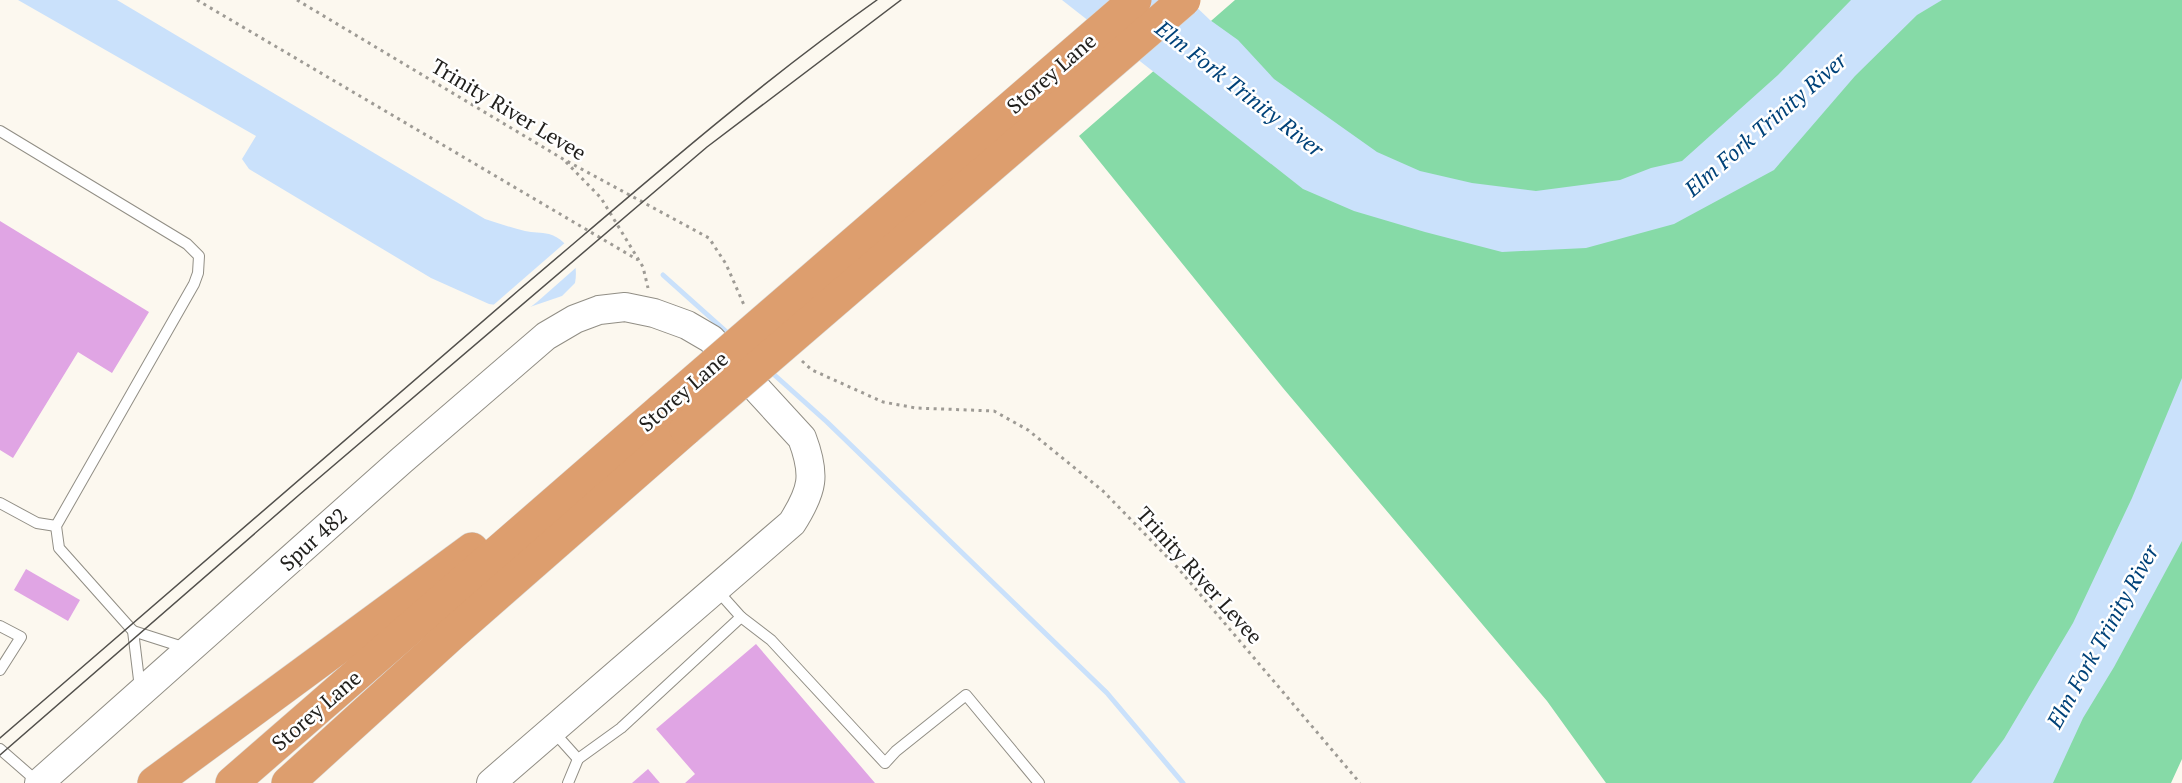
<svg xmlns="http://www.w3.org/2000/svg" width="2182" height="783" font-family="'PT Serif',serif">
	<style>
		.forest { fill: #86daa7 }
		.water { fill: #cae1fb }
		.pier { fill: #fcf8ef }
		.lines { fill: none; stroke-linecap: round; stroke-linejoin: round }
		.stream { stroke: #cae1fb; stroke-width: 5 }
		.building { fill: #e0a5e4 }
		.service-casing { stroke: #918e85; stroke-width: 12 }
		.secondary-casing { stroke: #918e85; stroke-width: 30 }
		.motorway-casing { stroke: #d7d7d6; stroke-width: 34 }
		.path { stroke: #9e9b95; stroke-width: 3; stroke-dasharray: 3 4.5; stroke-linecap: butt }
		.service { stroke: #fff; stroke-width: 10 }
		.secondary { stroke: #fff; stroke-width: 28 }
		.motorway { stroke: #dd9e6e; stroke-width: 33 }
		.tram { stroke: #52504c; stroke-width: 1.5 }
		.motorway-bridge-casing { stroke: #d7d7d6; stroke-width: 34; stroke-linecap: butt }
		.motorway-bridge { stroke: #dd9e6e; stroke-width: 33 }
		.labels { text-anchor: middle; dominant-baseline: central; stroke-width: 5; stroke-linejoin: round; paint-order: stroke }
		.street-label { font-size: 21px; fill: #201f1c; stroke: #fff }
		.water-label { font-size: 22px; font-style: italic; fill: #004279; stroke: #fff }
	</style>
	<rect width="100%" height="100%" fill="#fcf8ef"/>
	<polygon class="forest" points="1235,0 2182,0 2182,759 2171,783 1606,783 1547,701 1283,388 1079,136"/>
	<g class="water">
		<path d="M18,0H117L485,219C498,223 512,228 525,231C533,233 541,232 549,234C570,240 579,263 575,283L562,296L524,309L489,304L431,278L249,169L242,159L256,136Z"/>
		<polygon points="1062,0 1189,0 1210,20 1238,40 1274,79 1377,152 1420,171 1472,183 1536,191 1620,180 1651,168 1682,161 1778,75 1851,0 1942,0 1917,15 1855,76 1774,170 1674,224 1586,248 1502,252 1425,232 1354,211 1303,189"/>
		<polygon points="2182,378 2182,541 2114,667 2083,718 2053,783 1971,783 2004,739 2073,623 2132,498"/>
	</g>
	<polygon class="pier" points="567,241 574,249 579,265 537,302 524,312 490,308"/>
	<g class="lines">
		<g class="stream">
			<polyline points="663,275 730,335"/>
			<polyline points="770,371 827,422 1107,693 1183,783"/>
		</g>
	</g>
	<g class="building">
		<polygon points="0,221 149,312 112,373 78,352 13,458 0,450"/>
		<polygon points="26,569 80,600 68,621 14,590"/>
		<polygon points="756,644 875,783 685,783 695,774 656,729"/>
		<polygon points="648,769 660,783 632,783"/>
	</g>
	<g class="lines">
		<defs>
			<g id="service">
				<polyline points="0,131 187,244 199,256 198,273 194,284 56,526 59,548 133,631"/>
				<polyline points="0,503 37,523 56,526"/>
				<polyline points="741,617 771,640 885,763 896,751 966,695 1039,783"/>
				<polyline points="0,626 21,637 0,670"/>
				<polyline points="140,688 133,631 186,648"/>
				<polyline points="552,730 578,759 621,728 741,617 716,589"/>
				<polyline points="0,749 39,783"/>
				<polyline points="568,783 578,759"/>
			</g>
			<path id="secondary" d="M39,783L402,460L546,336L575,319L599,310L625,307L654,313L687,325L711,339L802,438C816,475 813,490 792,523L491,783"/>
			<g id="motorway">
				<polyline points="154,783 472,549"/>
				<polyline points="232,783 662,409"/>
				<polyline points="288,783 452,634 686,429"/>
			</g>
		</defs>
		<use href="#service" class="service-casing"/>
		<use href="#secondary" class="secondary-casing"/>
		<use href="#motorway" class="motorway-casing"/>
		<g class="path">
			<polyline points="197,0 638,260"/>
			<polyline points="297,0 563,159 709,238 726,264 744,305"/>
			<polyline points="566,162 601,198 643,267 648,288"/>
			<polyline points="802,361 812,370 883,402 916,408 994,411 1028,430 1103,491 1177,567 1360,783"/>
		</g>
		<use href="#service" class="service"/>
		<use href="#secondary" class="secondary"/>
		<use href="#motorway" class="motorway"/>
		<g class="tram">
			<path d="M0,738C173,589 345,439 519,290C636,191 751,89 877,0"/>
			<polyline points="0,755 299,495 707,147 901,0"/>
		</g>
		<defs>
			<g id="motorway-bridge">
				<polyline points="662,409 1135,0"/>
				<polyline points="686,429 1184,0"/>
			</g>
		</defs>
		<use href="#motorway-bridge" class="motorway-bridge-casing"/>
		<use href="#motorway-bridge" class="motorway-bridge"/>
	</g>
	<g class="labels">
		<g class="street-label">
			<text transform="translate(1051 73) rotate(-41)">Storey Lane</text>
			<text transform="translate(509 109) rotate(31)">Trinity River Levee</text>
			<text transform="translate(683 391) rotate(-41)">Storey Lane</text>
			<text transform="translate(313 539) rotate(-42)">Spur 482</text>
			<text transform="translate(1200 575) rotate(48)">Trinity River Levee</text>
			<text transform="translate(316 710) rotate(-41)">Storey Lane</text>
		</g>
		<g class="water-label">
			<text transform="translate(1240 88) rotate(38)">Elm Fork Trinity River</text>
			<text transform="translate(1765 124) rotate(-41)">Elm Fork Trinity River</text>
			<text transform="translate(2102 636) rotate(-61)">Elm Fork Trinity River</text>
		</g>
	</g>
</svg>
